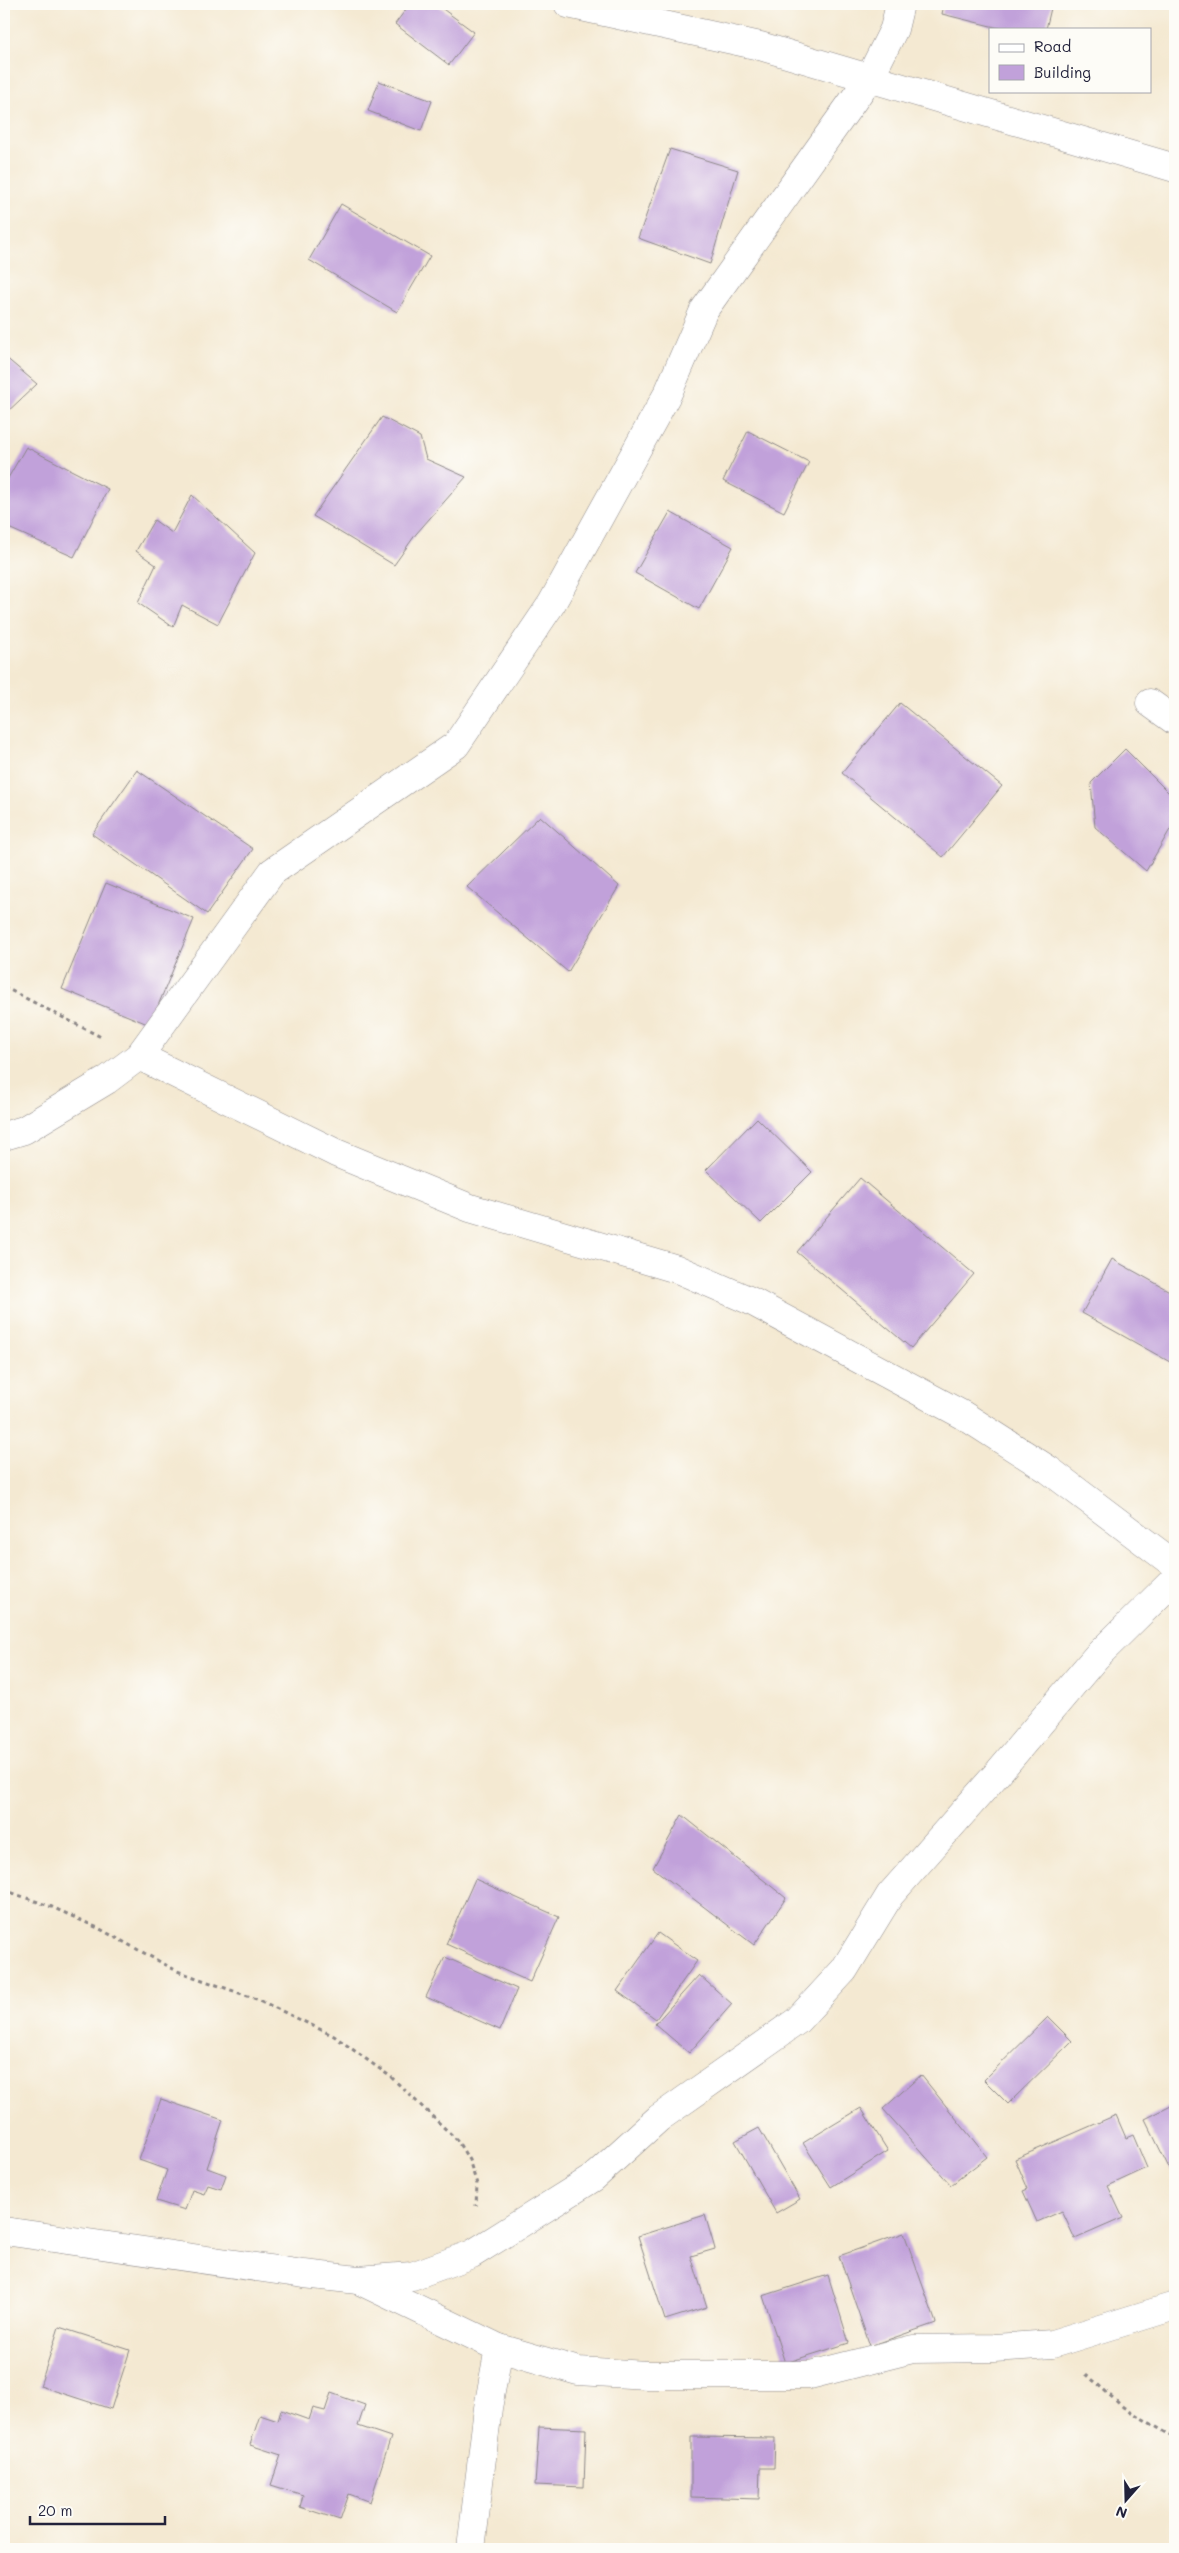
<svg xmlns="http://www.w3.org/2000/svg" width="1179" height="2553" font-family="Mali,sans-serif">
	<style>
		.building { fill: #c1a1da }
		.lines { fill: none; stroke-linecap: round; stroke-linejoin: round }
		.minor-casing { stroke: #8b8686; stroke-width: 29 }
		.path { stroke: #8b8686; stroke-width: 3; stroke-dasharray: 4 4; stroke-linecap: butt }
		.minor { stroke: #fff; stroke-width: 28 }
	</style>
	<rect width="100%" height="100%" fill="#fdfcf7"/>
	<filter id="ink" filterUnits="userSpaceOnUse"><feTurbulence type="fractalNoise" baseFrequency=".02" numOctaves="2"/><feDisplacementMap in="SourceGraphic" scale="10" xChannelSelector="R" yChannelSelector="G"/><feConvolveMatrix kernelMatrix="1 2 1 2 8 2 1 2 1" color-interpolation-filters="sRGB"/></filter>
	<filter id="wash" filterUnits="userSpaceOnUse"><feTurbulence type="fractalNoise" baseFrequency=".0096" numOctaves="4" result="noise"/><feDisplacementMap in="SourceGraphic" scale="20" xChannelSelector="R" yChannelSelector="G"/><feGaussianBlur stdDeviation="1.12" result="paint"/><feColorMatrix in="noise" values="0 0 0 0 0 0 0 0 0 0 0 0 0 0 0 0 0 1.4 0 .05"/><feComposite in="paint" operator="in"/></filter>
	<g filter="url(#wash)">
		<rect width="100%" height="100%" fill="#f4e9d2"/>
		<g id="blocks">
			<g class="building">
				<polygon points="410,4 436,4 474,32 449,65 395,24"/>
				<polygon points="944,4 1052,4 1046,29 1003,29 942,14"/>
				<polygon points="379,81 432,101 421,131 368,111"/>
				<polygon points="670,149 738,170 710,264 638,238"/>
				<polygon points="341,204 430,256 397,312 309,260"/>
				<polygon points="4,356 37,384 4,415"/>
				<polygon points="382,417 420,437 426,459 466,477 416,534 394,565 313,516"/>
				<polygon points="748,431 809,462 784,512 723,481"/>
				<polygon points="26,447 108,489 74,557 4,526 4,485"/>
				<polygon points="192,495 255,553 218,624 182,605 173,627 138,603 156,565 136,551 154,520 172,533"/>
				<polygon points="670,512 733,547 699,609 635,573"/>
				<polygon points="900,703 1002,786 943,857 842,773"/>
				<polygon points="1125,749 1175,799 1175,821 1146,871 1095,827 1091,783"/>
				<polygon points="137,770 253,849 207,914 92,834"/>
				<polygon points="540,816 619,886 568,972 467,887"/>
				<polygon points="106,883 194,919 150,1025 62,989"/>
				<polygon points="757,1118 812,1172 761,1223 706,1170"/>
				<polygon points="860,1178 974,1274 911,1348 797,1252"/>
				<polygon points="1112,1259 1175,1294 1175,1352 1170,1362 1082,1313"/>
				<polygon points="682,1815 786,1898 754,1945 653,1868"/>
				<polygon points="475,1879 559,1917 530,1982 446,1944"/>
				<polygon points="658,1933 697,1961 656,2019 617,1991"/>
				<polygon points="445,1957 517,1989 500,2030 426,1997"/>
				<polygon points="699,1975 732,2004 689,2053 655,2024"/>
				<polygon points="1048,2017 1072,2041 1008,2104 984,2080"/>
				<polygon points="921,2075 987,2157 951,2185 883,2109"/>
				<polygon points="161,2099 223,2120 207,2168 226,2175 221,2189 208,2185 204,2194 192,2190 185,2210 156,2201 167,2170 139,2160"/>
				<polygon points="1175,2104 1175,2180 1145,2119"/>
				<polygon points="861,2108 888,2151 831,2187 803,2143"/>
				<polygon points="1116,2115 1126,2138 1133,2135 1147,2168 1108,2186 1123,2218 1075,2239 1062,2211 1037,2222 1023,2191 1028,2189 1015,2159"/>
				<polygon points="759,2128 800,2199 776,2213 735,2141"/>
				<polygon points="705,2215 715,2249 691,2256 707,2307 665,2320 638,2236"/>
				<polygon points="904,2233 936,2323 870,2346 839,2256"/>
				<polygon points="828,2275 849,2343 785,2363 763,2296"/>
				<polygon points="59,2327 130,2350 111,2409 40,2386"/>
				<polygon points="331,2393 365,2405 358,2426 391,2437 370,2502 349,2494 340,2520 300,2507 303,2495 271,2485 281,2455 250,2445 260,2415 278,2421 281,2410 309,2420 313,2408 325,2411"/>
				<polygon points="539,2427 586,2429 584,2487 535,2485"/>
				<polygon points="691,2437 775,2438 774,2468 760,2468 759,2499 691,2497"/>
			</g>
		</g>
	</g>
	<g filter="url(#ink)">
		<use href="#blocks" fill-opacity="0" stroke="#8b8686" stroke-width="1"/>
		<g class="lines">
			<defs>
				<g id="minor">
					<polyline points="568,4 760,46 1175,168"/>
					<polyline points="1150,703 1175,721"/>
					<polyline points="139,1056 336,1153 470,1208 677,1269 751,1301 963,1415 1049,1470 1175,1565"/>
					<polyline points="4,1136 24,1130 107,1080 139,1056 272,872 456,745 552,603 668,393 704,310 870,77 894,29 900,4"/>
					<polyline points="4,2231 304,2274 358,2280 412,2276 472,2254 593,2178 659,2118 797,2021 844,1970 890,1895 996,1775 1096,1657 1175,1579"/>
					<polyline points="360,2281 499,2348 578,2371 647,2375 810,2375 913,2349 994,2348 1052,2344 1175,2306"/>
					<polyline points="471,2549 488,2408 499,2348"/>
				</g>
			</defs>
			<use href="#minor" class="minor-casing"/>
			<g class="path">
				<polyline points="4,987 101,1037"/>
				<polyline points="4,1890 52,1907 100,1929 177,1971 259,2000 334,2036 391,2077 457,2140 469,2160 477,2184 476,2206"/>
				<polyline points="1086,2374 1123,2407 1175,2438"/>
			</g>
			<use href="#minor" class="minor"/>
		</g>
	</g>
	<rect width="1179" height="2553" fill="none" stroke="#fdfcf7" stroke-width="20"/>
	<rect x="989" y="28" width="162" height="65" fill="#fdfcf7" stroke="#a5a5ac"/>
	<rect x="999" y="44" width="25" height="8" fill="#ffffff" stroke="#a5a5ac"/>
	<text x="1034" y="52" font-size="15" fill="#22223b">Road</text>
	<rect x="999" y="65" width="25" height="15" fill="#c1a1da" stroke="#a5a5ac"/>
	<text x="1034" y="78" font-size="15" fill="#22223b">Building</text>
	<g transform="translate(1126 2500) rotate(200)" stroke="#fdfcf7" stroke-width="4" paint-order="stroke">
	<path d="M0-4L9 19L0 12L-9 19Z" fill="#22223b"/>
	<text y="-8" font-size="14" font-weight="bold" text-anchor="middle" fill="#22223b">N</text>
	</g>
	<path d="M30 2516v8h135v-8" fill="none" stroke="#22223b" stroke-width="2.5"/>
	<text x="38" y="2516" font-size="15" fill="#22223b" stroke="#fdfcf7" stroke-width="4" paint-order="stroke">20 m</text>
</svg>
